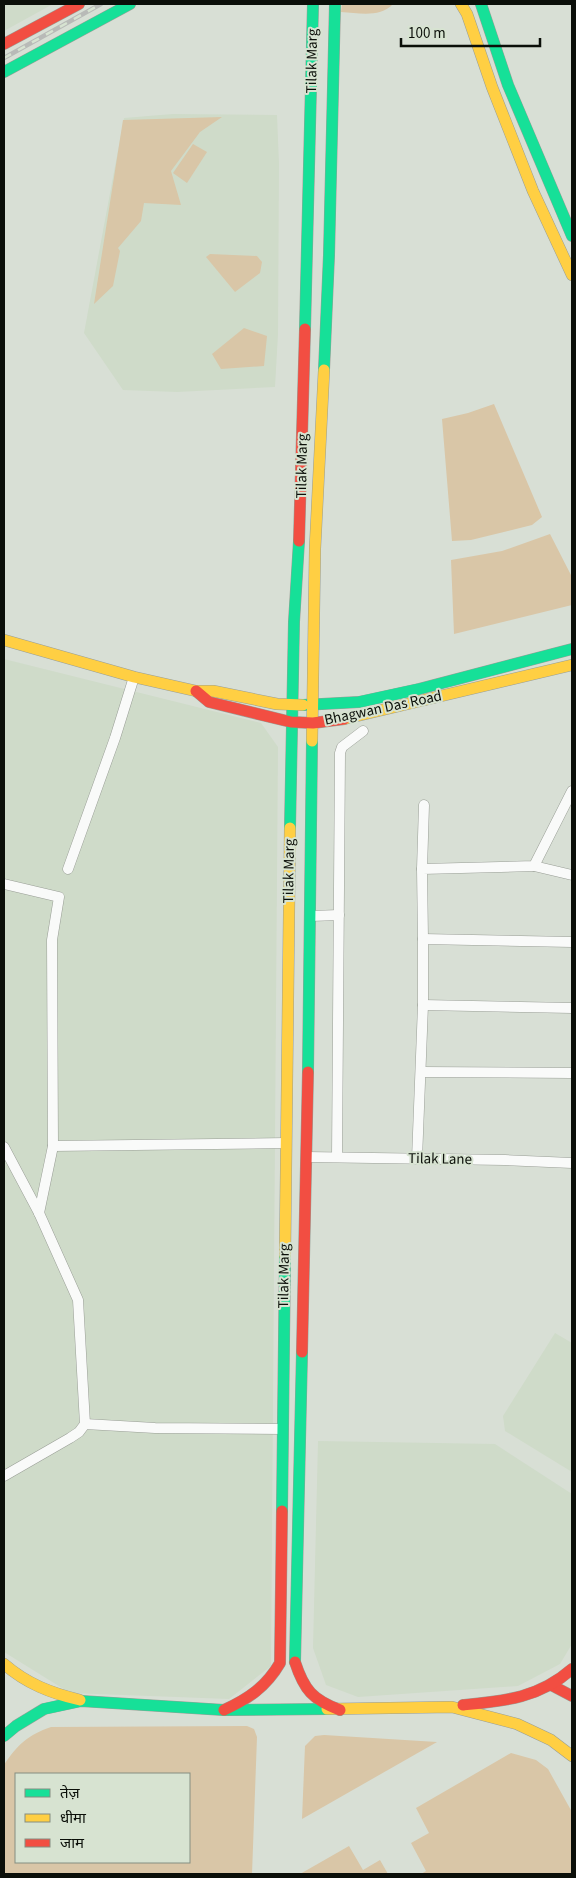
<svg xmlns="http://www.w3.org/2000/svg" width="576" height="1878" font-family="'Source Sans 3','Noto Sans Devanagari',sans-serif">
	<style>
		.built { fill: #cfdbc9 }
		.green { fill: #d9c6a7; fill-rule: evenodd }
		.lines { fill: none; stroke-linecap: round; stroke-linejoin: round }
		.street-casing { stroke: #999e96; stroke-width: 11 }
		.fast-casing { stroke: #999e96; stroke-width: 12 }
		.slow-casing { stroke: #999e96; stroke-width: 12 }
		.jam-casing { stroke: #999e96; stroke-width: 12 }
		.street { stroke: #f9faf9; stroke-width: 10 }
		.fast { stroke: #16e098; stroke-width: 11 }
		.slow { stroke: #ffcf43; stroke-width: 11 }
		.jam { stroke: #f24e42; stroke-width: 11 }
		.rail-casing { stroke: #b8bab7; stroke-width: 4.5 }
		.rail { stroke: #d7e3d1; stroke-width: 2.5; stroke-dasharray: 8; stroke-linecap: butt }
		.labels { text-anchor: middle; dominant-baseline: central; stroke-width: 4; stroke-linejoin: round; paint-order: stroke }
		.street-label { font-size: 15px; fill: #0b0f09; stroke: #d7e3d1 }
	</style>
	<rect width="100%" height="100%" fill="#d8dfd5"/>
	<g class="built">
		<polygon points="4,4 53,4 4,31"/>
		<polygon points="173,114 277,115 279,164 278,334 275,387 177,392 123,390 84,333 124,118"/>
		<polygon points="4,659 261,723 278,747 271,1666 229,1699 70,1693 4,1652"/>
		<polygon points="555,1333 572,1343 572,1472 505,1431 503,1416"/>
		<polygon points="318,1441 495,1444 572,1494 572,1644 560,1664 518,1686 358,1697 326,1685 313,1648"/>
	</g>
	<g class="green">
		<path d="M342,4H393C380,18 359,13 341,12Z"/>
		<polygon points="222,117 200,132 171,171 181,205 144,203 141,221 118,248 120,251 113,286 94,304 123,120"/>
		<polygon points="193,144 207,152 187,183 173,173"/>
		<polygon points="210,254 257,256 262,262 260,273 235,292 206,257"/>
		<polygon points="244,328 267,336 264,366 221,369 212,354"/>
		<polygon points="494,404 542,517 532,525 471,540 452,541 442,419 468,413"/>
		<polygon points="550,534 572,577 572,605 454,634 451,560 502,551"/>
		<path d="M247,1726L254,1729L257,1737L252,1874H4V1765C17,1745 28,1735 51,1727ZM16,1774H189V1862H16Z"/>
		<polygon points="324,1735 437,1742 302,1819 305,1746 315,1736"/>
		<polygon points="511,1753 536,1760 548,1769 572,1812 572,1874 421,1874 426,1871 411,1843 429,1833 416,1808"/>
		<polygon points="349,1846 363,1870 380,1860 388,1874 300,1874"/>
	</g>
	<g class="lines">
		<defs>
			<g id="street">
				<polyline points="534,866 572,875"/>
				<polyline points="68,869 115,738 134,677"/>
				<polyline points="422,869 424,805"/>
				<polyline points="4,884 59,897 52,940 53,1146 39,1213"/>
				<polyline points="311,916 339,915"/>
				<polyline points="423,939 422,869 534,866 572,791"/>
				<polyline points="423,1005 572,1008"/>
				<polyline points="421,1072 572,1073"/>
				<polyline points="53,1146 286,1143"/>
				<polyline points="4,1147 39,1213 78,1300 85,1424 79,1432 70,1438 4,1476"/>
				<polyline points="307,1157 505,1160 572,1163"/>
				<polyline points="337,1157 340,753 342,747 363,731"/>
				<polyline points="417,1159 423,1005 423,939 572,942"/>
				<polyline points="85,1424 155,1428 282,1429"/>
			</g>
			<g id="fast">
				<polyline points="481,4 508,85 572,236"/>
				<polyline points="4,72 130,4"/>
				<polyline points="305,329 313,4"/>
				<polyline points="324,370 329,255 335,4"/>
				<polyline points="303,705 359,702 419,689 572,649"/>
				<polyline points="290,828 294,622 299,541"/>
				<polyline points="308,1072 312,741"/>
				<polyline points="282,1511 285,1256"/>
				<polyline points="295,1662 302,1352"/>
				<polyline points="4,1736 16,1726 44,1709 81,1701 224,1710 327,1709"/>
			</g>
			<g id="slow">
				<polyline points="461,4 467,14 492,87 533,191 572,275"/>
				<polyline points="4,640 134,677 196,691 213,691 277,704 303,705"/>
				<polyline points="344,719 572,665"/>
				<polyline points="312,741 315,549 324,370"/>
				<polyline points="285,1256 290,828"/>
				<path d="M4,1664C27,1684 51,1693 80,1700"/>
				<polyline points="327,1709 452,1707 517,1724 551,1740 572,1756"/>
			</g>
			<g id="jam">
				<polyline points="4,44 79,4"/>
				<polyline points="299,541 305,329"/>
				<polyline points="196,691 209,702 291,722 313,723 344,719"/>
				<polyline points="302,1352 308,1072"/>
				<path d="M295,1662C304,1690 313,1700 340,1710"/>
				<polyline points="553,1686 572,1696"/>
				<path d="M463,1705C505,1701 539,1698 572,1669"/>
				<path d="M224,1710C248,1699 266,1687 280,1663L282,1511"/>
			</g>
		</defs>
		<use href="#street" class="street-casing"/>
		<use href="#fast" class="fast-casing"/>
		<use href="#slow" class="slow-casing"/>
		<use href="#jam" class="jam-casing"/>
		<use href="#street" class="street"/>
		<use href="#fast" class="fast"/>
		<use href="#slow" class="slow"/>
		<use href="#jam" class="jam"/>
		<defs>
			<polyline id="rail" points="4,58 101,4"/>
		</defs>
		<use href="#rail" class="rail-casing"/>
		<use href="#rail" class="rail"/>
	</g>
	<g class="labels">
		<g class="street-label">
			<text transform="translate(312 61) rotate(-89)">Tilak Marg</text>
			<text transform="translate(302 466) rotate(-89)">Tilak Marg</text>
			<text transform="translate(383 708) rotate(-12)">Bhagwan Das Road</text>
			<text transform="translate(289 871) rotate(-89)">Tilak Marg</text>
			<text transform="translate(440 1159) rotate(1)">Tilak Lane</text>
			<text transform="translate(284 1276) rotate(-89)">Tilak Marg</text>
		</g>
	</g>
	<rect width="576" height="1878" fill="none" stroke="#0b0f09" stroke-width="10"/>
	<rect x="15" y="1773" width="175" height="90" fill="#d7e3d1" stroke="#858e81"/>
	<rect x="25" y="1789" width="25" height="8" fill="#16e098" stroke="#858e81"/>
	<text x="60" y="1798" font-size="15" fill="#0b0f09">तेज़</text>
	<rect x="25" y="1814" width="25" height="8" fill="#ffcf43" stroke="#858e81"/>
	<text x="60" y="1823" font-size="15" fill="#0b0f09">धीमा</text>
	<rect x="25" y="1839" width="25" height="8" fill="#f24e42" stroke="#858e81"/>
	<text x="60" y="1848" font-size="15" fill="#0b0f09">जाम</text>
	<path d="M401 38v8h139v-8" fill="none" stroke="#0b0f09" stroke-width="2.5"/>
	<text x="408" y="38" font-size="15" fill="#0b0f09" stroke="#d7e3d1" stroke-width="4" paint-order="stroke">100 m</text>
</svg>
